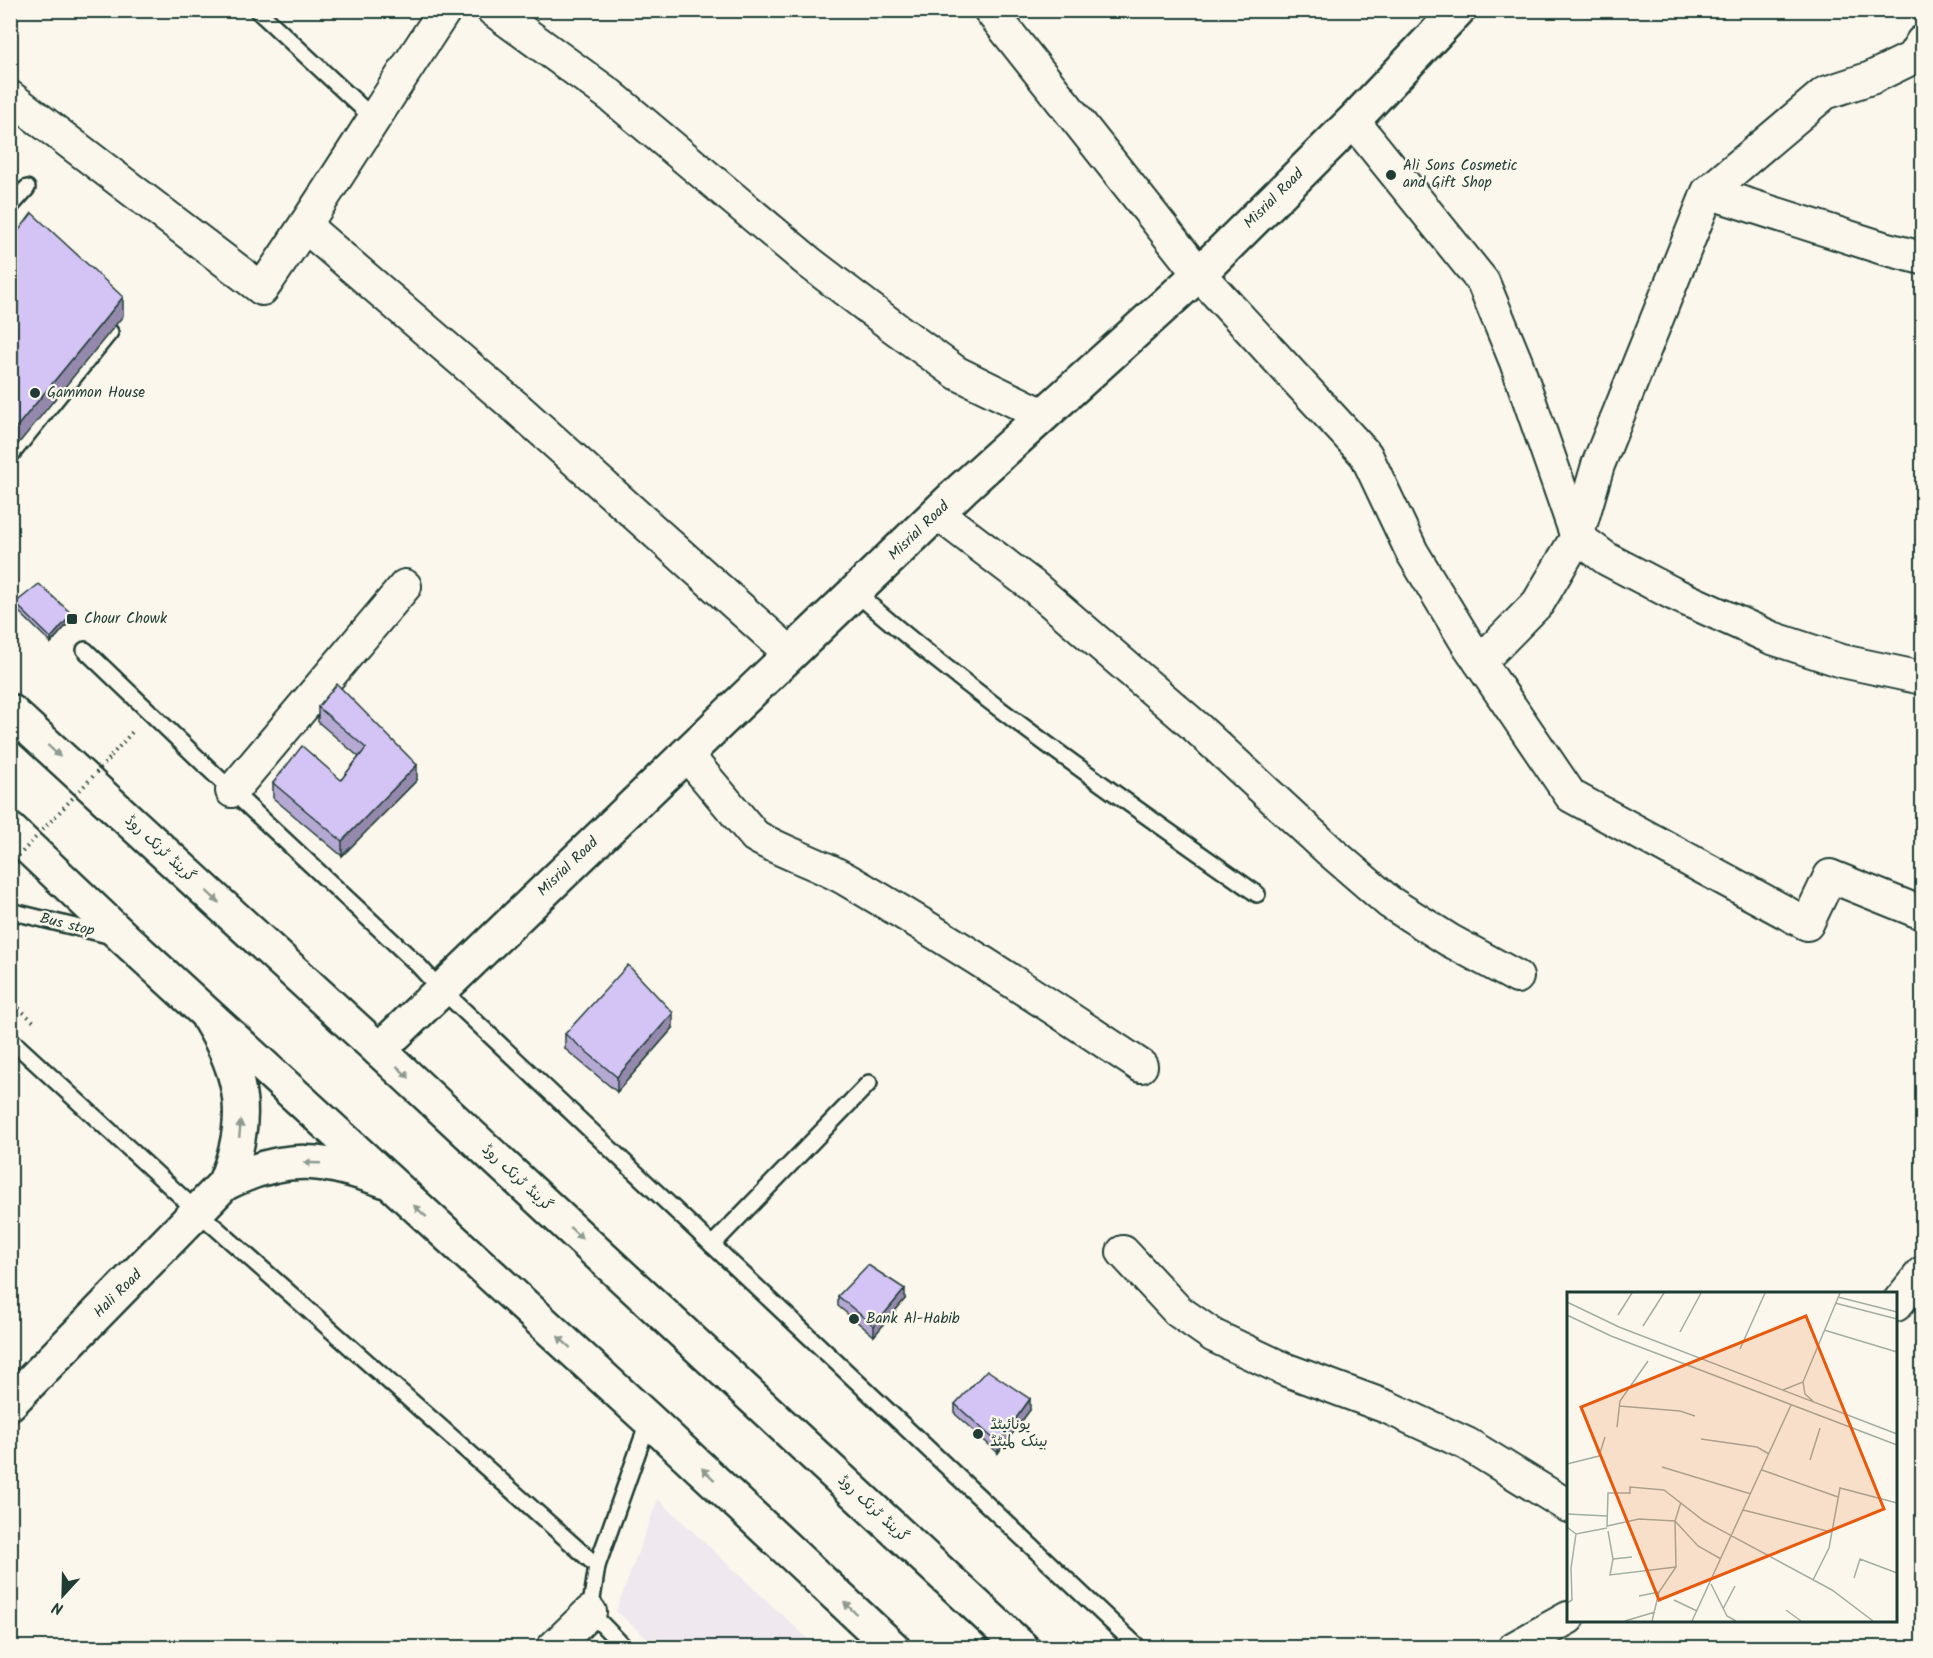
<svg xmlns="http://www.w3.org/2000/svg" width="1933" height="1658" font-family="Kalam,'Playpen Sans Arabic',sans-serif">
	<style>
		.built { fill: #efe8ef }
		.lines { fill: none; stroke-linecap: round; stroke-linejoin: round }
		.lane-casing { stroke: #1f3d34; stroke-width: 20 }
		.street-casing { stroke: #1f3d34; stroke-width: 36 }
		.secondary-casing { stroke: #1f3d34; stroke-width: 38 }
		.highway-casing { stroke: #1f3d34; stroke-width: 38 }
		.path { stroke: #1f3d34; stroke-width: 4; stroke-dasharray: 1.5 4.5; stroke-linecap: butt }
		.lane { stroke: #fbf7ec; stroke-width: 15 }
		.street { stroke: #fbf7ec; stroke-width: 32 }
		.secondary { stroke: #fbf7ec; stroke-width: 33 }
		.highway { stroke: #fbf7ec; stroke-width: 33 }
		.path-bridge { stroke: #1f3d34; stroke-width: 4; stroke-dasharray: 1.5 4.5; stroke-linecap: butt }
		.wall { fill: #b5a9d3; stroke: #1f3d34; stroke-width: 1.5 }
		.shaded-wall { fill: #9489ac; stroke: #1f3d34; stroke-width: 1.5 }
		.building { fill: #d3c4f5; stroke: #1f3d34; stroke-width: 1.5 }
		.oneway { fill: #8d9a90 }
		.poi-dot { fill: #1f3d34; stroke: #fbf7ec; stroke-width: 2 }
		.labels { text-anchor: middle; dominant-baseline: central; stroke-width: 4.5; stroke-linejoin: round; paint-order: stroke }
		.poi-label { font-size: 15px; fill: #1f3d34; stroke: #fbf7ec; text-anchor: start }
		.street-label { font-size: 15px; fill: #1f3d34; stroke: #fbf7ec }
		.inset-road { fill: none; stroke: #a3ada2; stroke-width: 1.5 }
		.view { fill: #e8590c; fill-opacity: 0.15; stroke: #e8590c; stroke-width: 3 }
		.inset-edge { fill: none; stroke: #1f3d34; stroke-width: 3 }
	</style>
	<rect width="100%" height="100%" fill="#fbf7ec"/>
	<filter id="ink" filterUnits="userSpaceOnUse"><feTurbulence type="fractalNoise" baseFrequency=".0167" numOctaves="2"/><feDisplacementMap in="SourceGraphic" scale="12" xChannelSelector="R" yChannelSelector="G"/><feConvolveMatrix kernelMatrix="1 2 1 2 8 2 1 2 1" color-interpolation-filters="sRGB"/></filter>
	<g filter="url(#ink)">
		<polygon class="built" points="658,1499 779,1612 817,1647 657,1647 616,1611"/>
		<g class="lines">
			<defs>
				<g id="lane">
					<polyline points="257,10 373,118"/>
					<polyline points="10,207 27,188"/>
					<polyline points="10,456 110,332"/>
					<path d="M855,592C981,702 1120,797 1257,894"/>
					<polyline points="85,650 232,791 417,964 440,989"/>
					<polyline points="10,911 112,936"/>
					<polyline points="441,989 1139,1648"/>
					<polyline points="10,1039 198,1212 597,1566 590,1612 625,1648"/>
					<polyline points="712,1245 869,1083"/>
					<polyline points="597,1566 649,1420"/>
				</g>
				<g id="street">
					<polyline points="493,10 610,95 810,263 895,328 957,373 1043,415"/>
					<polyline points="990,10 1199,274 1366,455 1412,552 1467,643 1571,796 1807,924 1830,876 1922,913"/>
					<path d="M10,97L262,289C325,198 383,103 445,10"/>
					<polyline points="1353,121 1483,282 1516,362 1577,537 1607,559 1674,594 1772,638 1842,661 1922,678"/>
					<polyline points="1708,192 1883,248 1922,258"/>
					<polyline points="305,226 518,409 790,653"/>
					<polyline points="937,513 1033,586 1196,727 1330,851 1389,902 1449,940 1517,977"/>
					<polyline points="1480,662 1538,603 1577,537 1598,465 1708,192 1825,93 1871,78 1912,58 1922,42"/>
					<path d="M686,754L755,836C785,854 819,863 849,881C949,939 1045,1002 1141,1066"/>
					<polyline points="232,791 405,586"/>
					<polyline points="1123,1252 1178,1311 1214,1336 1284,1369 1387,1407 1467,1444 1568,1506"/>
					<polyline points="1896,1305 1922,1273"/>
					<polyline points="553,1648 590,1612"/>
					<polyline points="1514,1648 1568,1618"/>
				</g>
				<g id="secondary">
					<polyline points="379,1050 963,488 1199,274 1353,121 1458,10"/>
					<path d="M224,1184C288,1152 324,1159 389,1182"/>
					<path d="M10,1403L224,1184C251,1122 244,1076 209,1019"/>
				</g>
				<g id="highway">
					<polyline points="10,711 379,1050 1022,1648"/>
					<polyline points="10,830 124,938 649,1420 893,1648"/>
				</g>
			</defs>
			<use href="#lane" class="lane-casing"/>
			<use href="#street" class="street-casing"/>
			<use href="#secondary" class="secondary-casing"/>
			<use href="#highway" class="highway-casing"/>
			<g class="path">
				<polyline points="111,756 134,730"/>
				<polyline points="10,1000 34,1022"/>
			</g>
			<use href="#lane" class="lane"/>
			<use href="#street" class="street"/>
			<use href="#secondary" class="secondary"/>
			<use href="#highway" class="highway"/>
			<polyline class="path-bridge" points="10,865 111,757"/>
		</g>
		<g class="wall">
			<polygon points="15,603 72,619 51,643 15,608"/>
			<polygon points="318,707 417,780 342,856 273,798 273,783 341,780 359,757 318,722"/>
			<polygon points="673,1028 617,1092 565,1049 565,1034"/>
			<polygon points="838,1296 905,1299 874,1336 838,1306"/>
			<polygon points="955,1404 1030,1410 998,1453 955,1414"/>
		</g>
		<g class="shaded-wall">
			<polygon points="123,297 123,316 10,454 10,435"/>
			<polygon points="72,614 72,619 51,643 51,638"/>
			<polygon points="417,765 417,780 342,856 342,841"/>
			<polygon points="673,1013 673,1028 617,1092 617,1077"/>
			<polygon points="905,1289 905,1299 874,1336 874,1326"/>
			<polygon points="1030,1399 1030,1410 998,1453 998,1443"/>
		</g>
		<g class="building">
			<polygon points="32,213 123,297 10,435 10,242"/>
			<polygon points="39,584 72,614 51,638 15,603"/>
			<polygon points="337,684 417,765 342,841 273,783 302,746 341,780 366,748 318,707"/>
			<polygon points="628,965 673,1013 617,1077 565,1034"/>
			<polygon points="868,1265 905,1289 874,1326 838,1296"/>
			<polygon points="987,1370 1030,1399 998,1443 955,1404"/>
		</g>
		<defs><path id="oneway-solid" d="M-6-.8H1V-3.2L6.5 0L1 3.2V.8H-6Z" transform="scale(1.5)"/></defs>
		<g class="oneway">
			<use href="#oneway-solid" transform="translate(54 751) rotate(43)"/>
			<use href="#oneway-solid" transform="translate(213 897) rotate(43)"/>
			<use href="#oneway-solid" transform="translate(403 1072) rotate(43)"/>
			<use href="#oneway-solid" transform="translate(240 1129) rotate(-85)"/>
			<use href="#oneway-solid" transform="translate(312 1163) rotate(-178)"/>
			<use href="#oneway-solid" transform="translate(420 1211) rotate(-138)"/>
			<use href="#oneway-solid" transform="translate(576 1233) rotate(43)"/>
			<use href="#oneway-solid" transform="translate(564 1342) rotate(-138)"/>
			<use href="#oneway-solid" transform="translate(708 1474) rotate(-137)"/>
			<use href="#oneway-solid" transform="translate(850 1608) rotate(-137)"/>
		</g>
	</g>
	<g class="poi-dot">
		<circle cx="1391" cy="175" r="6"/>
		<circle cx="35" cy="393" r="6"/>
		<rect x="66" y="613" width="12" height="12" rx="3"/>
		<circle cx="854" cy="1319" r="6"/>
		<circle cx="978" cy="1434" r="6"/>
	</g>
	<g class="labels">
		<g class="poi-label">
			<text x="1403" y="166">Ali Sons Cosmetic<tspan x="1403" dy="17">and Gift Shop</tspan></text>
			<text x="47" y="393">Gammon House</text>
			<text x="84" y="619">Chour Chowk</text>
			<text x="866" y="1319">Bank Al-Habib</text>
			<text x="990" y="1425">یونائیٹڈ<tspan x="990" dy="17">بینک لمیٹڈ</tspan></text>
		</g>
		<g class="street-label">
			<text transform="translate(1274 199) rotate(-45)">Misrial Road</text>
			<text transform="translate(919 531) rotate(-44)">Misrial Road</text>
			<text transform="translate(160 849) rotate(43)">گرینڈ ٹرنک روڈ</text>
			<text transform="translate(568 867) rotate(-44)">Misrial Road</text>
			<text transform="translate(67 925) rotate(14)">Bus stop</text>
			<text transform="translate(517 1178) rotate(43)">گرینڈ ٹرنک روڈ</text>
			<text transform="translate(118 1294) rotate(-45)">Hali Road</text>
			<text transform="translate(873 1509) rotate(43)">گرینڈ ٹرنک روڈ</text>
		</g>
	</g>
	<g transform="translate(1567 1292)">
		<rect width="330" height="330" fill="#fbf7ec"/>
		<path class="inset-road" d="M271,5L330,20M0,10L52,35L330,142M268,11L330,27M0,23L44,44L330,153M51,23L65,1M76,34L97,1M257,38L330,60M113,40L134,1M173,57L198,1M236,90L238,102L246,109M216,98L236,90L273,1M52,114L113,119L128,124M50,135L53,109L81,69M134,147L190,155L202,162M243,168L253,136M0,172L32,164L38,145M95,175L184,202M195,178L271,205M176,218L264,240M0,222L40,224M0,235L9,242L40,236M41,239L46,267L43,283L109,275M46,267L65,265M154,267L131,254L108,229L72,227L40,234L41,201H63V195L97,198L137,229L265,298L306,329M287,286L293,267L330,281M246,288L262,256L273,196L330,211M144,292L160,324L169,329M72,304L92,300M107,308L130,319M0,311L5,308L4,276L9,242M156,317L168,294M219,318L234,329M58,329L88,320M85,329L92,300L109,275L108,229L114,210M125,329L224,113"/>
		<path class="view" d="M239,24L317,217L92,308L14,115Z"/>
		<rect width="330" height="330" class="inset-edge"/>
	</g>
	<rect width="1933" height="1658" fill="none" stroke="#fbf7ec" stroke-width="36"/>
	<rect x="18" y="18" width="1897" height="1622" fill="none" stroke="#1f3d34" stroke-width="2" filter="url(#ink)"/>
	<g transform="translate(63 1595) rotate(202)" stroke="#fbf7ec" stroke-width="4.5" paint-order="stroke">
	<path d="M0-4.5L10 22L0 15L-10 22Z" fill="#1f3d34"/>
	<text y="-9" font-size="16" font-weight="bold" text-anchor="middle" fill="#1f3d34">N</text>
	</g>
</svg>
